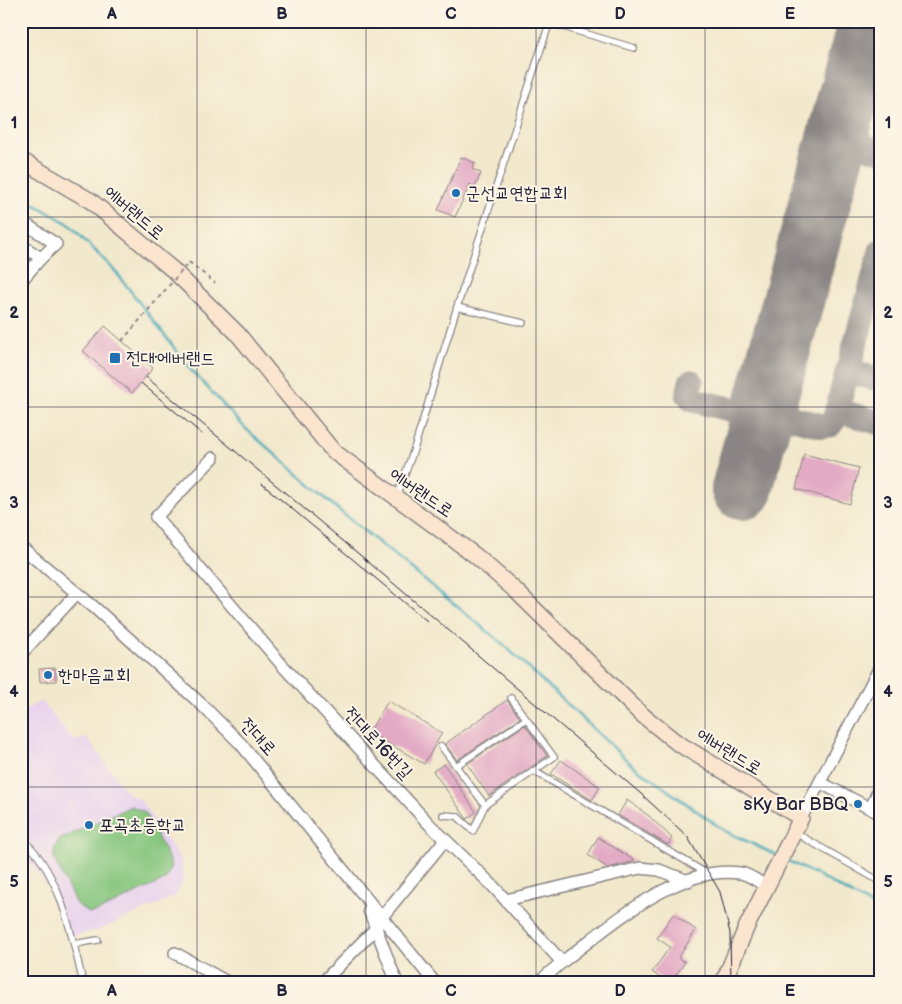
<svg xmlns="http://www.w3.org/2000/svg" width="902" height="1004" font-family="'Balsamiq Sans','Poor Story',sans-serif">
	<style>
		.built { fill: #e8d2ee }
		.green { fill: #84c57d; stroke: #53745c }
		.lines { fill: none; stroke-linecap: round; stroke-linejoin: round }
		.stream { stroke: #3ba9ba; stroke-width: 2.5 }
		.taxiway { stroke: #8a8584; stroke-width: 25 }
		.runway { stroke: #8a8584; stroke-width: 62 }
		.building { fill: #e3aac5 }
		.lane-casing { stroke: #8a8584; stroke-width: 8 }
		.street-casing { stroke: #8a8584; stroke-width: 14 }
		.secondary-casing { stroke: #8a8584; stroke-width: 18 }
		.path { stroke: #8a8584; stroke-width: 2; stroke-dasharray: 4 4; stroke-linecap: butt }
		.lane { stroke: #fff; stroke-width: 5.5 }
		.street { stroke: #fff; stroke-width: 11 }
		.secondary { stroke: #fbe5cf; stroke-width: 15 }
		.tram { stroke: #22223b; stroke-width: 1 }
		.path-bridge { stroke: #8a8584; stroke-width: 2; stroke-dasharray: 4 4; stroke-linecap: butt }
		.grid { fill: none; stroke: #22223b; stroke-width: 1; stroke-opacity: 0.55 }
		.poi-dot { fill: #1f6fb2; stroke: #fcf5e5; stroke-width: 2 }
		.labels { text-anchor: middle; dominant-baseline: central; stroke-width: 4; stroke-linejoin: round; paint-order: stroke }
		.poi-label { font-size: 18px; fill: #22223b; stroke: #fcf5e5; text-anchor: start }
		.street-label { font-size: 18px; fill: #22223b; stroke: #fcf5e5 }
		.neatline { fill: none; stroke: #22223b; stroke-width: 2 }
		.grid-label { font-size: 16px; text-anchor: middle; font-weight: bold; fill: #22223b }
	</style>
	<rect width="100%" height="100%" fill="#fcf5e5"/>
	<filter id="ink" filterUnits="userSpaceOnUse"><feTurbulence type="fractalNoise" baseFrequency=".02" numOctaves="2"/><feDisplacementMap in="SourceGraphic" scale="10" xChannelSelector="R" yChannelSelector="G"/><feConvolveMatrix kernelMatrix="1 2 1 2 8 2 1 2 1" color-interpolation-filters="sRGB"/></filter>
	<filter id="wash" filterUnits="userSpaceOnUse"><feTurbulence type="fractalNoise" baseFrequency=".0096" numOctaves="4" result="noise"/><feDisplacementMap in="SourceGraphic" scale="20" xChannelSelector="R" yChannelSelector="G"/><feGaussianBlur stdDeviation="1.12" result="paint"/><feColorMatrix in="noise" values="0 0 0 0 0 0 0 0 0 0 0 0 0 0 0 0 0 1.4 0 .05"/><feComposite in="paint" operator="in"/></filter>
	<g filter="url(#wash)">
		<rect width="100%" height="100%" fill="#f2e8cc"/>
		<polygon class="built" points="41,701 74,741 87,738 129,795 140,799 181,860 183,879 176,896 99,930 72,936 43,879 21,851 21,712"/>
		<path class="green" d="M131,806L145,812L170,861L171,867L165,880L97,912L89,913L76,904L54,859C53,852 55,846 59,840Z"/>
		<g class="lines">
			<g class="stream">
				<polyline points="21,197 69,224 116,272 192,371 245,428 341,512 503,644 632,765 725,831 776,855"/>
				<polyline points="786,860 819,876 881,911"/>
			</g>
			<g class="taxiway">
				<polyline points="852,143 881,151"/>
				<polyline points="849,371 881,380"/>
				<polyline points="691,382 688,394 693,400 746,413"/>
				<polyline points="839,411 877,422"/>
				<polyline points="778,414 823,426 830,425 834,420 881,251"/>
			</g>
			<polyline class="runway" points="742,489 869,21"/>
		</g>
		<g id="blocks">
			<g class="building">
				<polygon points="461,157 475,163 472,169 481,173 475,187 470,184 455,217 438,210"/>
				<polygon points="105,326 153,368 132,393 83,351"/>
				<polygon points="804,454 859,468 850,504 796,489"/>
				<polygon points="56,668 56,681 40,682 39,669"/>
				<polygon points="507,700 520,718 457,760 445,744"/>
				<polygon points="388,701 442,733 424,764 369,732"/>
				<polygon points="525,725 547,756 489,796 467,764"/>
				<polygon points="561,760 600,787 592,800 551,774"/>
				<polygon points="444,764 476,812 467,819 433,771"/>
				<polygon points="627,800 649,816 672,838 668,845 618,815"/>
				<polygon points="598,837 635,861 608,868 588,855"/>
				<polygon points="673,914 696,930 678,958 685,962 670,983 659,983 662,979 652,972 670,947 657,938"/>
			</g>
		</g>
	</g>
	<g filter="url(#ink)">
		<use href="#blocks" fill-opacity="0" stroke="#8a8584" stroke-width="1"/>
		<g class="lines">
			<defs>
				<g id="lane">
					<polyline points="550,23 634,48"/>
					<polyline points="457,307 523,323"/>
					<polyline points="397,497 415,446 457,307 550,21"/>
					<polyline points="441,746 485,805 473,831 457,816 443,815"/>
					<polyline points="456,766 526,719"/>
					<polyline points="534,771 706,873"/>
					<polyline points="485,805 554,757 511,698"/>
					<polyline points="794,832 881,882"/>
					<path d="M21,838C60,870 72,936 83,983"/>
					<polyline points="74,944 98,940"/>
				</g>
				<g id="street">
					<polyline points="21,221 56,244 41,258 21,245"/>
					<polyline points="21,281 41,258"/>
					<polyline points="213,458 156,517 282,665 430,825 492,885 562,962 538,983"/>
					<polyline points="21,547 95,608 201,704 241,744 435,983"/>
					<polyline points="21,654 77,593"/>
					<polyline points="821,783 881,814"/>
					<polyline points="871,808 881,784"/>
					<polyline points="801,818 881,665"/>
					<polyline points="506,900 640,868 659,870 688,881"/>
					<polyline points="369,910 397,983"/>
					<polyline points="381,918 445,840"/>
					<polyline points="175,953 229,983"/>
					<path d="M562,962C609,927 677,864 740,873C749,874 759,882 767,887"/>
					<polyline points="322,983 377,927"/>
				</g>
				<polyline id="secondary" points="21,160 91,201 173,270 237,333 333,451 476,556 515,590 640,713 676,742 801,818 747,926 723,983"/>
			</defs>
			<use href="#lane" class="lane-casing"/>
			<use href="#street" class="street-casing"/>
			<use href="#secondary" class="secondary-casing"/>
			<polyline class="path" points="189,262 215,283"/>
			<use href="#lane" class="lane"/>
			<use href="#street" class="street"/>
			<use href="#secondary" class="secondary"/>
			<g class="tram">
				<polyline points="146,377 366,560 640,793 687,836 720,892 730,933 731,983"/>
				<polyline points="141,383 202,434"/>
				<polyline points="262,484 427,621"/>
			</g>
			<polyline class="path-bridge" points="122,341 189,262"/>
		</g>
	</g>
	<path class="grid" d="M197,21V983M366,21V983M536,21V983M705,21V983M21,217H881M21,407H881M21,597H881M21,787H881"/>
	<g class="poi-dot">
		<circle cx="456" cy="193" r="5"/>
		<rect x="109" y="352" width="12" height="12" rx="2.5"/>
		<circle cx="48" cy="675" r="5"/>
		<circle cx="858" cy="804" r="5"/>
		<circle cx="89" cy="825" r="5"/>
	</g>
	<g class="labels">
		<g class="poi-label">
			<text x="466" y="193">군선교연합교회</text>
			<text x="126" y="358">전대·에버랜드</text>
			<text x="58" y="675">한마음교회</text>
			<text x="848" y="804" text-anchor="end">sKy Bar BBQ</text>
			<text x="99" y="825">포곡초등학교</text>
		</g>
		<g class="street-label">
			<text transform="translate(134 213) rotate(40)">에버랜드로</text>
			<text transform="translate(421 493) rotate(34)">에버랜드로</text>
			<text transform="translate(258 737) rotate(48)">전대로</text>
			<text transform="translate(378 743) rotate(47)">전대로16번길</text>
			<text transform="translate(729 752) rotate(31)">에버랜드로</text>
		</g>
	</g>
	<rect width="902" height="1004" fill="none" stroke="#fcf5e5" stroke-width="55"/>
	<rect x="28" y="28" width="846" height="948" class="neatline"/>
	<g class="grid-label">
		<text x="112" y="19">A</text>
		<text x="282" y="19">B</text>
		<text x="451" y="19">C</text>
		<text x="620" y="19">D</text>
		<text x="790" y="19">E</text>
		<text x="14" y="128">1</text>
		<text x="888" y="128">1</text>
		<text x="14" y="318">2</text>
		<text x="888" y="318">2</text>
		<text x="14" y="508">3</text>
		<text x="888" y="508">3</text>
		<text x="14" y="697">4</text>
		<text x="888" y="697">4</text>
		<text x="14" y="887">5</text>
		<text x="888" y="887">5</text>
		<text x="112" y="996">A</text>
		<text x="282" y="996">B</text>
		<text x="451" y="996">C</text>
		<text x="620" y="996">D</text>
		<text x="790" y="996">E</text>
	</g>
</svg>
